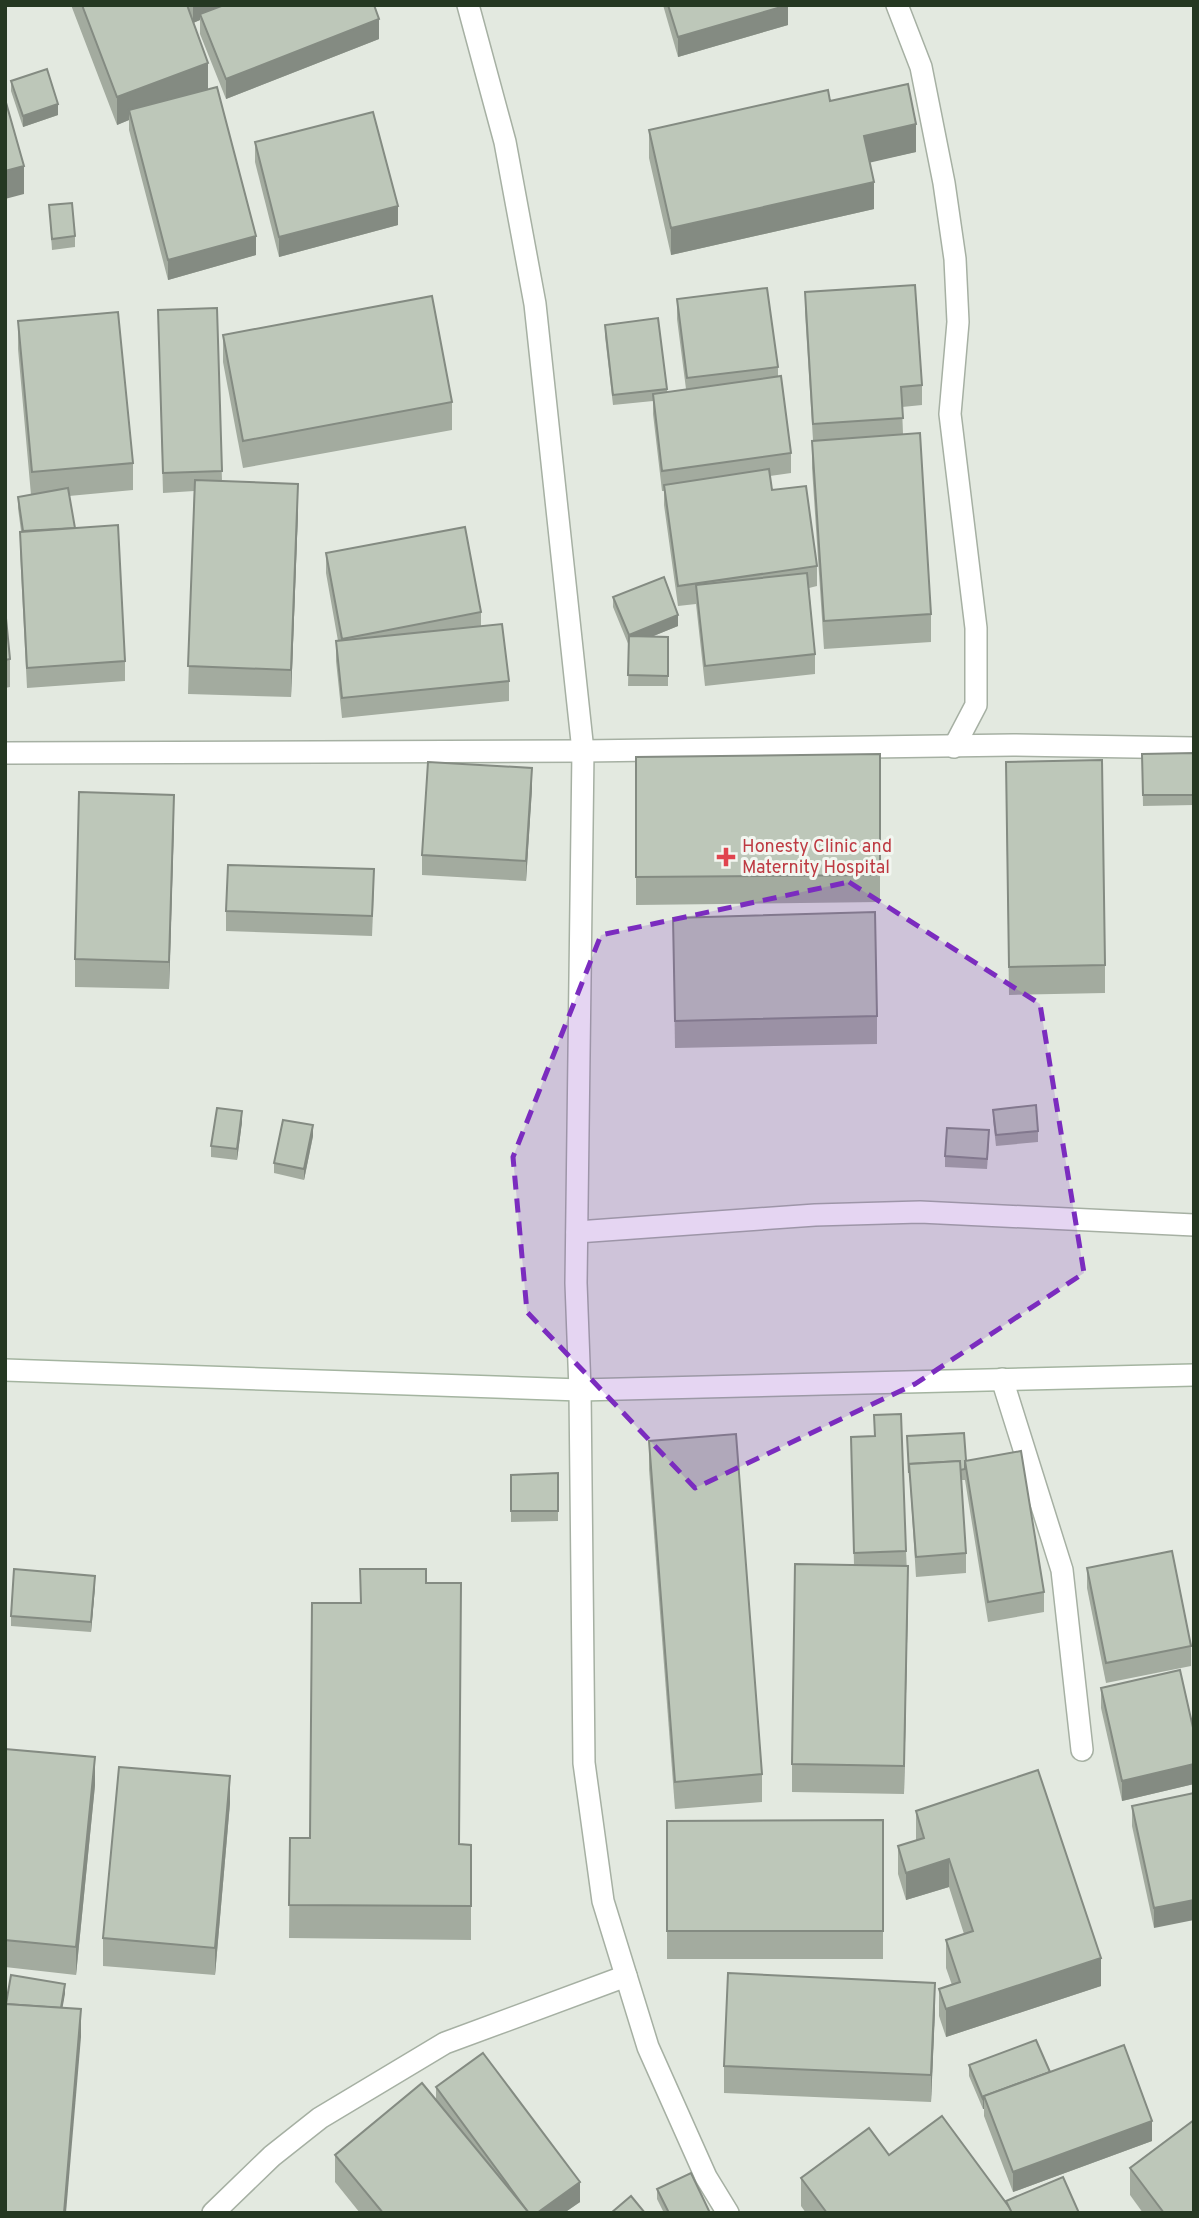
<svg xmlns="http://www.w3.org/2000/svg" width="1199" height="2218" font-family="Overpass,sans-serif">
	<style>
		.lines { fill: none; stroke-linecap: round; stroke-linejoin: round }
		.lane-casing { stroke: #a6b0a3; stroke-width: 24 }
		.street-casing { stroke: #a6b0a3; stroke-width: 24 }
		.secondary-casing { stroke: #a4b4a0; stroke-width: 24 }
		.lane { stroke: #fff; stroke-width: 21 }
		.street { stroke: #fff; stroke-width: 21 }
		.secondary { stroke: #fff; stroke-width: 21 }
		.wall { fill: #a3ab9f }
		.shaded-wall { fill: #848b82 }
		.building { fill: #bdc7b9; stroke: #848b82; stroke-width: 2 }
		.marked { fill: #7b2cbf; fill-opacity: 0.2; stroke: #7b2cbf; stroke-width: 5; stroke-dasharray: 14 9; stroke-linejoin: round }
		.health-dot { fill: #e0444e; stroke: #f2f6f0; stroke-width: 2.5 }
		.labels { text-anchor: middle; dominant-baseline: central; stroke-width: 6; stroke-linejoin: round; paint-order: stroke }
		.health-label { font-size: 18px; fill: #be3a42; stroke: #f2f6f0; text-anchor: start }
	</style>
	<rect width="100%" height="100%" fill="#e3e9e0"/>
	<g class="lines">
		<defs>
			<polyline id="lane" points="577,1232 815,1215 920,1212 1194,1225"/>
			<g id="street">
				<polyline points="468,5 505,142 535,304 583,751 576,1283 580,1390 584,1763 603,1901 648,2047 706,2177 728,2213"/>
				<polyline points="897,5 921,67 944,183 955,259 958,322 950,414 976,628 976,705 954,747"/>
				<polyline points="5,753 583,751 1013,745 1194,748"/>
				<polyline points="1002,1379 1062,1570 1082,1750"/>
				<polyline points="213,2213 272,2156 320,2118 445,2043 626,1976"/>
			</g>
			<polyline id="secondary" points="5,1370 580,1390 1194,1375"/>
		</defs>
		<use href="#lane" class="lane-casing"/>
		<use href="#street" class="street-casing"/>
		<use href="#secondary" class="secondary-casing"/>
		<use href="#lane" class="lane"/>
		<use href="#street" class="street"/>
		<use href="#secondary" class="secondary"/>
	</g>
	<g class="wall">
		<polygon points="71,5 187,5 208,89 256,255 168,280 129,130 129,120 117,125"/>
		<polygon points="187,5 374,5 379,39 226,99 200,34 200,20 193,23"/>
		<polygon points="663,5 788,5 788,25 678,57"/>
		<polygon points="11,81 58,115 23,127 11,91"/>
		<polygon points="830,101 916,152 869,162 874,209 671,255 649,158 649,130"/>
		<polygon points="255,142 398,225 279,257 255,162"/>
		<polygon points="49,205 75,236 75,247 52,250"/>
		<polygon points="805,292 922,385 922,405 902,407 903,434 931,614 931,642 824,649 812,468 812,441 813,440 805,312"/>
		<polygon points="677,299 778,367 778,377 791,453 791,473 770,476 772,490 817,566 817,586 809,588 815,654 815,674 705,686 696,604 678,606 664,505 664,491 662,491 653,414 653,401 613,405 605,336 605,325 667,389 667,392 686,389 677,319"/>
		<polygon points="217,308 222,481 298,512 291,697 188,694 194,491 163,493 158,310"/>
		<polygon points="18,321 133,463 133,490 69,496 75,528 125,661 125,681 27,688 20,551 20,532 21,531 18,508 18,497 31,495 18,349"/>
		<polygon points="223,335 452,402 452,430 243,468 223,362"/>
		<polygon points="5,447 6,457 5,484"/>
		<polygon points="326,553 481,612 481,626 509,681 509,701 342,718 336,661 336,641 338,641 326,573"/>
		<polygon points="613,597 678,626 651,637 668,637 668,686 628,686 629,646 613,607"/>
		<polygon points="5,608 10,659 10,687 5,688"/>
		<polygon points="1194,753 1194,805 1143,806 1142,754"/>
		<polygon points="880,754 880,902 636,905 636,757"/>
		<polygon points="532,788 526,881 422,875 422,855"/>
		<polygon points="1006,789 1105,965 1105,993 1009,995"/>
		<polygon points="174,822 169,989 75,987 75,959"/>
		<polygon points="374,889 372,936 226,931 226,911"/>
		<polygon points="673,918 877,1016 877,1044 675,1048"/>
		<polygon points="993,1110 1038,1131 1038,1142 996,1146 993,1120"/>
		<polygon points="242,1122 237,1160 211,1157 211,1146"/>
		<polygon points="313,1136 304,1180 274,1173 274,1163"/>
		<polygon points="989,1141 987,1169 945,1167 945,1156"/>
		<polygon points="874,1415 906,1551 908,1594 904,1794 792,1792 792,1764 854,1565 851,1437 874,1436"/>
		<polygon points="907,1436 966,1460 1044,1592 1044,1612 988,1622 965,1480 961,1480 966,1553 966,1573 916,1577"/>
		<polygon points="649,1441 762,1774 762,1802 675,1809 649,1469"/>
		<polygon points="558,1473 558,1521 511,1522 511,1475"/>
		<polygon points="1087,1568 1191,1646 1191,1666 1106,1683 1087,1588"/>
		<polygon points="426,1583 459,1844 471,1845 471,1940 289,1938 290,1838 310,1838 360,1603"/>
		<polygon points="95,1586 91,1632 11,1626 11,1616"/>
		<polygon points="1101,1688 1194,1732 1194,1784 1122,1801 1101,1708"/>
		<polygon points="5,1749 95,1785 76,1975 5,1967"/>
		<polygon points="1194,1793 1154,1928 1132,1826 1132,1806"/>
		<polygon points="230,1803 215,1975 103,1966 103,1938"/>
		<polygon points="916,1811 1101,1986 946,2037 939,2016 939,1989 952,1985 946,1968 946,1940 964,1934 949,1887 906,1900 898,1874 898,1846 916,1840"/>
		<polygon points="883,1820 883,1959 667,1959 667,1821"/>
		<polygon points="935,2010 931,2102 724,2093 724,2066"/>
		<polygon points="1194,2045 1194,2069 1192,2066 1192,2046"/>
		<polygon points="969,2065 1152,2141 1013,2192 984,2116 984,2109 983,2109 969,2076"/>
		<polygon points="436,2087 580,2202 564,2213 360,2213 335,2182 335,2155 436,2100"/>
		<polygon points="889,2155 1006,2204 1079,2213 806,2213 801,2206 801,2178"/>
		<polygon points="1130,2168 1194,2213 1143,2213 1130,2195"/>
		<polygon points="657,2189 710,2213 664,2213 657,2199"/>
	</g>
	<g class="shaded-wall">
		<polygon points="193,5 237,5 200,14 200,20 193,23"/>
		<polygon points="788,5 788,25 678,57 678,37"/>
		<polygon points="379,19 379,39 226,99 226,79"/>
		<polygon points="208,63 208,90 129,110 129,120 117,125 117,97"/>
		<polygon points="58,104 58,115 23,127 23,116"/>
		<polygon points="916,124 916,152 864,164 864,136"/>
		<polygon points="24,166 24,194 5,199 5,171"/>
		<polygon points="874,182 874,209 671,255 671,228"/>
		<polygon points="398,206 398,225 279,257 279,237"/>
		<polygon points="256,236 256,255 168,280 168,260"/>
		<polygon points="298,484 298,512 291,697 291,670"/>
		<polygon points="678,615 678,626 629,646 629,635"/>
		<polygon points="532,768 532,788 526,881 526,861"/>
		<polygon points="174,795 174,822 169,989 169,962"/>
		<polygon points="242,1111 242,1122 237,1160 237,1149"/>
		<polygon points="313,1125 313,1136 304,1180 304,1169"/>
		<polygon points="908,1566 908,1594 904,1794 904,1766"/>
		<polygon points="95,1576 95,1586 91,1632 91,1622"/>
		<polygon points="95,1757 95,1785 76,1975 76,1947"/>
		<polygon points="1194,1764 1194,1784 1122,1801 1122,1781"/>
		<polygon points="230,1776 230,1803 215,1975 215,1948"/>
		<polygon points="949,1859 949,1887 906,1900 906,1873"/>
		<polygon points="1194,1900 1194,1920 1154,1928 1154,1908"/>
		<polygon points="1101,1958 1101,1986 946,2037 946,2009"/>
		<polygon points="935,1983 935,2010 931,2102 931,2075"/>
		<polygon points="65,1984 65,1994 59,2027 59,2016"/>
		<polygon points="81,2009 81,2037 66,2213 64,2213"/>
		<polygon points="984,2098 984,2109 983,2109 983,2099"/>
		<polygon points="1152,2121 1152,2141 1013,2192 1013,2172"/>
		<polygon points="580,2182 580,2202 564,2213 537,2213"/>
	</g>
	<g class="building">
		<polygon points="82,5 187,5 208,63 117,97"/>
		<polygon points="224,5 374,5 379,19 226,79 200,14"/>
		<polygon points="668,5 788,5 678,37"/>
		<polygon points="47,69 58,104 23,116 11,81"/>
		<polygon points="908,84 916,124 864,136 874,182 671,228 649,130 828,90 830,101"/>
		<polygon points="217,87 256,236 168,260 129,110"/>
		<polygon points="5,99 24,166 5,171"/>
		<polygon points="373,112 398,206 279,237 255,142"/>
		<polygon points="72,203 75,236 52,239 49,205"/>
		<polygon points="915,285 922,385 901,387 903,418 813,424 805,292"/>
		<polygon points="767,288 778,367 687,378 677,299"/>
		<polygon points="432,296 452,402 243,441 223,335"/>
		<polygon points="217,308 222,471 163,473 158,310"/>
		<polygon points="118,312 133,463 32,472 18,321"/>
		<polygon points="658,318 667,389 613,395 605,325"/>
		<polygon points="781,376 791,453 662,471 653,394"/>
		<polygon points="920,433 931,614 824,621 812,441"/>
		<polygon points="769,469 772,490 806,486 817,566 678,586 664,485"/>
		<polygon points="195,480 298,484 291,670 188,666"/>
		<polygon points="68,488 75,528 23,531 18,497"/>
		<polygon points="118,525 125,661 27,668 20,532"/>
		<polygon points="465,527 481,612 342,639 326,553"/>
		<polygon points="807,573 815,654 705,666 696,585"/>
		<polygon points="664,577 678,615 629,635 613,597"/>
		<polygon points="5,608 10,659 5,660"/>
		<polygon points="502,624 509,681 342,698 336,641"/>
		<polygon points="629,636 668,637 668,676 628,675"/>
		<polygon points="1194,753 1194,795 1143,795 1142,754"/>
		<polygon points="880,754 880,875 636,877 636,757"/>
		<polygon points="1102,760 1105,965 1009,967 1006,762"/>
		<polygon points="428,762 532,768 526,861 422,855"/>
		<polygon points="79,792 174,795 169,962 75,959"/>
		<polygon points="228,865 374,869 372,916 226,911"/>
		<polygon points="875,912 877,1016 675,1021 673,918"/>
		<polygon points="1036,1105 1038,1131 996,1135 993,1110"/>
		<polygon points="217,1108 242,1111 237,1149 211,1146"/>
		<polygon points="283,1120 313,1125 304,1169 274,1163"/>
		<polygon points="947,1128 989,1130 987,1159 945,1156"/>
		<polygon points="901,1414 906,1551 854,1553 851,1437 875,1436 874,1415"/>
		<polygon points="964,1433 966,1460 965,1461 965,1469 960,1470 960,1461 909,1464 909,1473 907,1436"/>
		<polygon points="736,1434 762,1774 675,1782 649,1441"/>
		<polygon points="1021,1451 1044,1592 988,1602 965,1461"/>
		<polygon points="960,1461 966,1553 916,1557 909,1464"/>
		<polygon points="558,1473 558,1511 511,1511 511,1475"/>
		<polygon points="1172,1551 1191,1646 1106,1663 1087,1568"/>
		<polygon points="795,1564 908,1566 904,1766 792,1764"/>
		<polygon points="14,1569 95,1576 91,1622 11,1616"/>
		<polygon points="360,1569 426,1569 426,1583 461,1583 459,1844 471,1845 471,1906 289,1905 290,1838 310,1838 312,1603 361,1603"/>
		<polygon points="1180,1670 1194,1732 1194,1764 1122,1781 1101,1688"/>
		<polygon points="5,1749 95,1757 76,1947 5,1940"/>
		<polygon points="119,1767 230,1776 215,1948 103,1938"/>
		<polygon points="1038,1770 1101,1958 946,2009 939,1989 960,1982 946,1940 973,1931 949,1859 906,1873 898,1846 924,1838 916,1811"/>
		<polygon points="1194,1793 1194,1900 1154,1908 1132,1806"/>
		<polygon points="883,1820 883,1931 667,1931 667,1821"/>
		<polygon points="728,1973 935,1983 931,2075 724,2066"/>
		<polygon points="11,1975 65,1984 61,2008 6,2004"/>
		<polygon points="5,2004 81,2009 64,2213 5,2213"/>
		<polygon points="1036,2040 1050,2072 984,2096 985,2098 983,2099 969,2065"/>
		<polygon points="1124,2045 1152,2121 1013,2172 984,2096"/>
		<polygon points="483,2053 580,2182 537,2213 529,2213 528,2212 436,2087"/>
		<polygon points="422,2083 529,2213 383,2213 335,2155"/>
		<polygon points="942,2116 1012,2211 1010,2213 827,2213 801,2178 869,2128 889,2155"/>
		<polygon points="1194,2120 1194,2213 1164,2213 1130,2168"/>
		<polygon points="691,2173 710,2213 669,2213 657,2189"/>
		<polygon points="1063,2177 1079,2213 1012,2213 1006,2201"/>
		<polygon points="631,2196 645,2213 611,2213"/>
	</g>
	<path class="marked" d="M849,882L1040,1004L1084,1273L915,1384L695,1488L527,1312L513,1157L601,935Z"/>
	<path class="health-dot" d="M722.5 846.5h7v7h7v7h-7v7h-7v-7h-7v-7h7z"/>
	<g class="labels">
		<g class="health-label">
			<text x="742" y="847">Honesty Clinic and<tspan x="742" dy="21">Maternity Hospital</tspan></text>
		</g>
	</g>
	<rect width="1199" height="2218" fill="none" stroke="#253822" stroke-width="14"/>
</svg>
